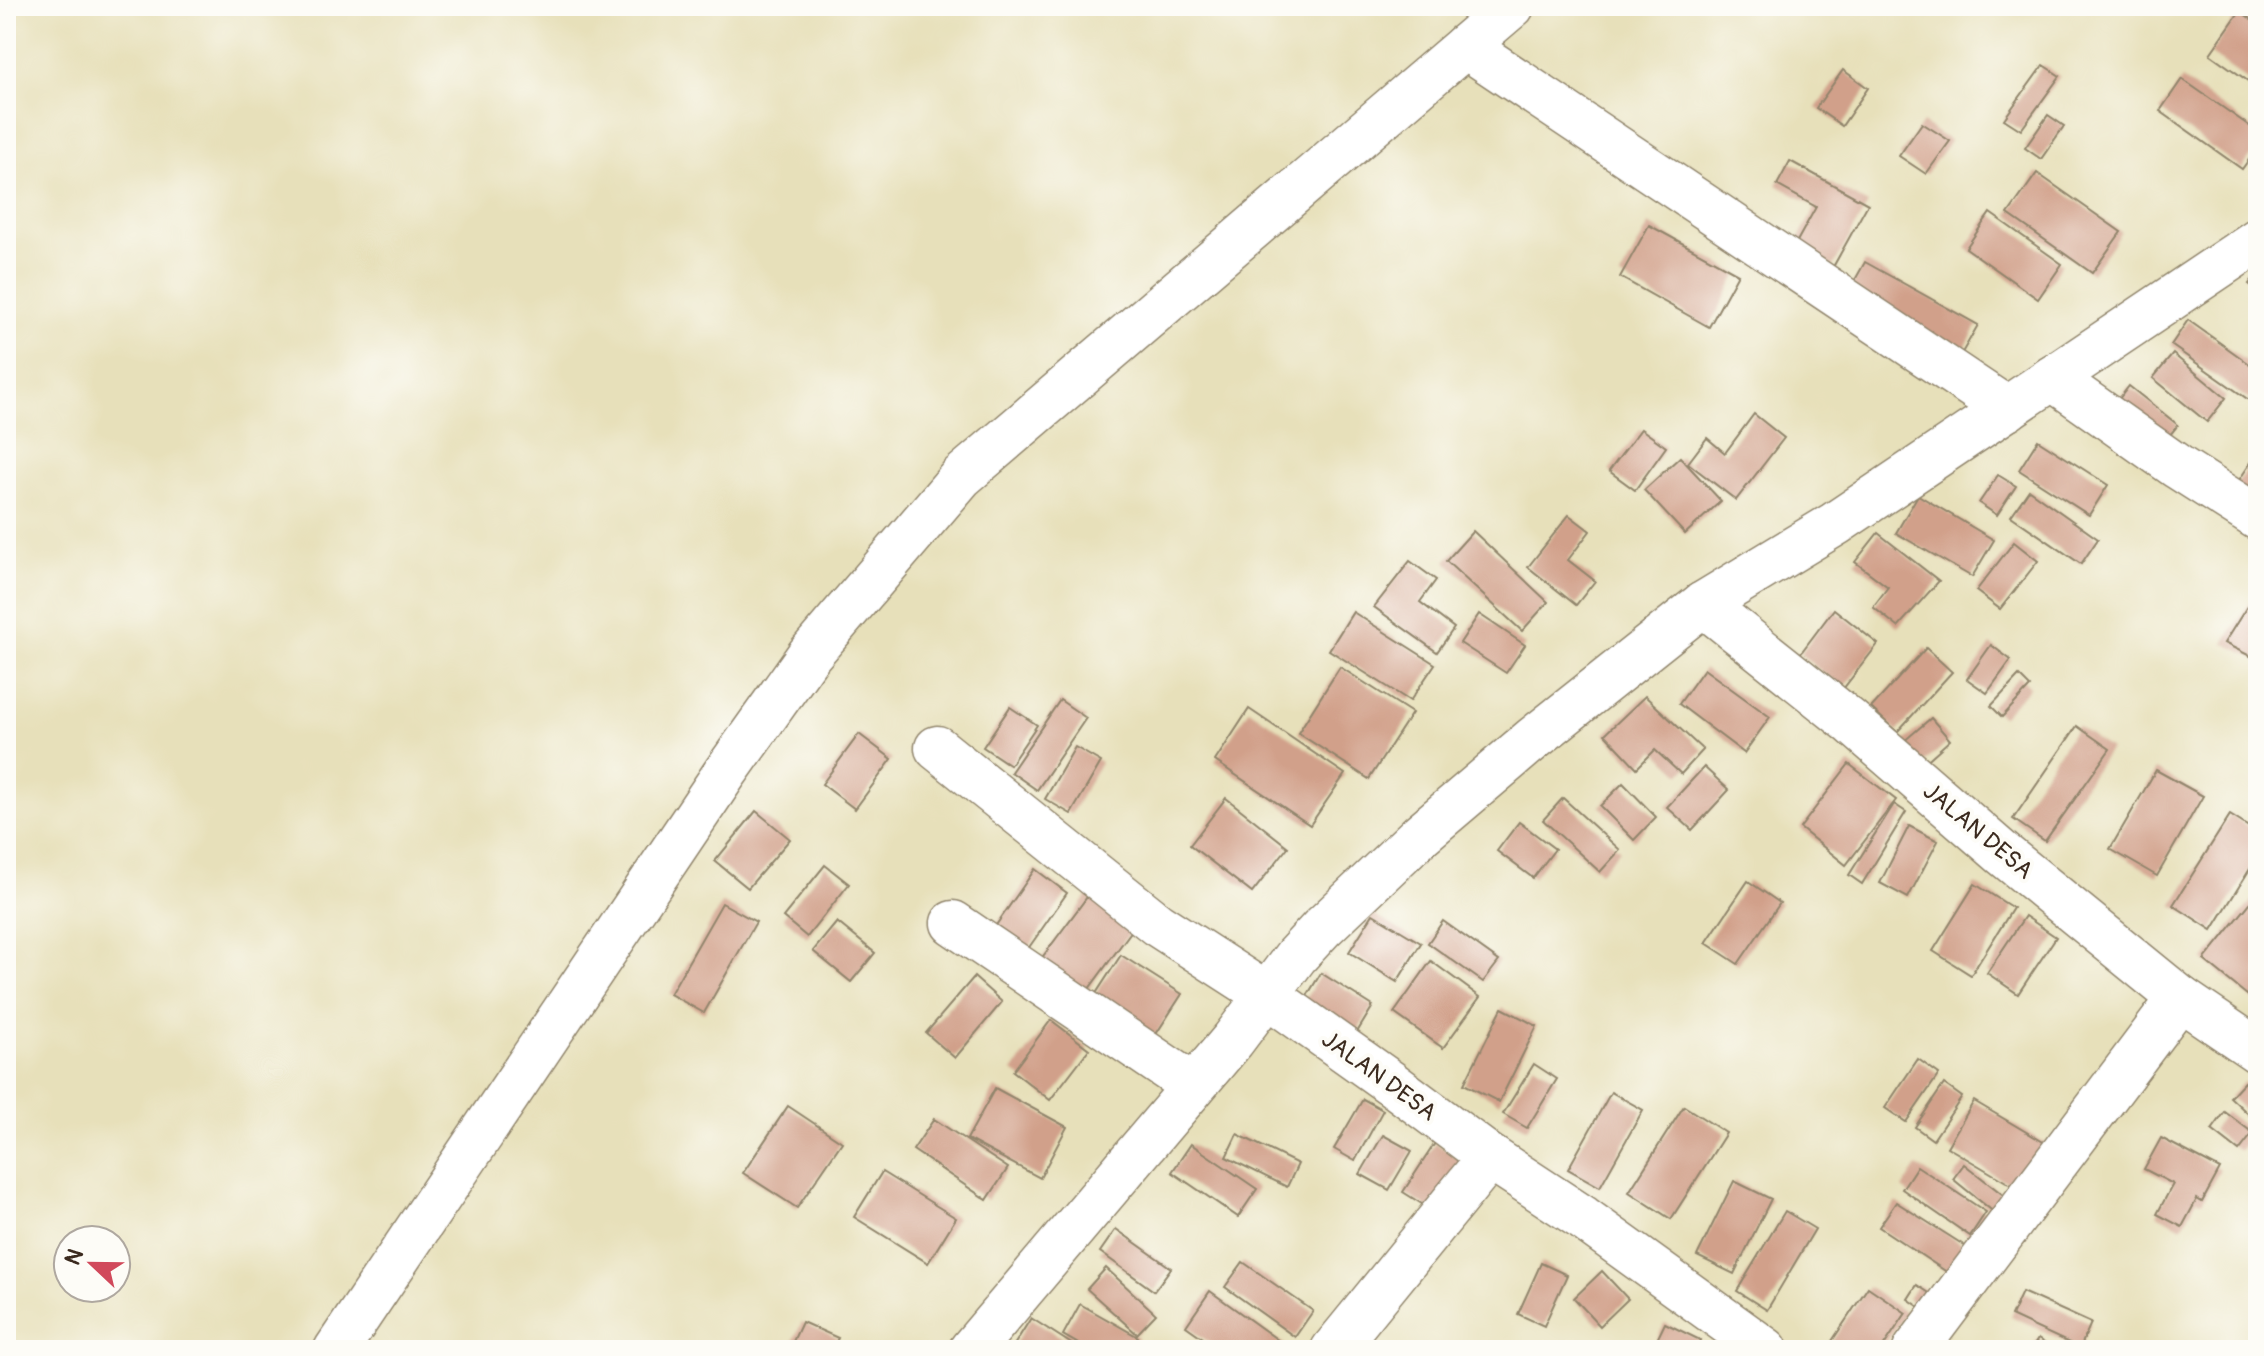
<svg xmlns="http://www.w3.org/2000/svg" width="2264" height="1356" font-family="Pangolin,sans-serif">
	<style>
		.building { fill: #d1a08a }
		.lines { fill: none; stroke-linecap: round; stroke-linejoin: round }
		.minor-casing { stroke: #91856c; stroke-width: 47 }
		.minor { stroke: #fff; stroke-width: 44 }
		.labels { text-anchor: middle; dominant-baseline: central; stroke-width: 8; stroke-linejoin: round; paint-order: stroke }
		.street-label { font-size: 24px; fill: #3b2a1e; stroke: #fdfcf7 }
	</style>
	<rect width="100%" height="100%" fill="#fdfcf7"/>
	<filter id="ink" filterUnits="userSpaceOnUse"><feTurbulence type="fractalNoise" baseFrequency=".0125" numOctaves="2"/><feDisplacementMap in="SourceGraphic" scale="16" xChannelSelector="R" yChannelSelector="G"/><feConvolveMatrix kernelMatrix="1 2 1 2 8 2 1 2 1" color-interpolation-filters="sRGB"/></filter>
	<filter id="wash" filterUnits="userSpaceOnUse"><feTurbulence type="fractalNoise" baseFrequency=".006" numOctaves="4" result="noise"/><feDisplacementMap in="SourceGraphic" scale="32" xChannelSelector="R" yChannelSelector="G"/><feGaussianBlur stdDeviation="1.8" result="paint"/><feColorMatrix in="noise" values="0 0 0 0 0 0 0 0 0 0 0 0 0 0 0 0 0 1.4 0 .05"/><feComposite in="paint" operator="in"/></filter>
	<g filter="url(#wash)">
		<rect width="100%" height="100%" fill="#e7e0ba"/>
		<g id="blocks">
			<g class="building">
				<polygon points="2240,11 2258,24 2258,88 2210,54"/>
				<polygon points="2043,65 2060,76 2021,130 2004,119"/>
				<polygon points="1843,70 1868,88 1842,126 1816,108"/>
				<polygon points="2182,79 2258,132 2258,147 2242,169 2160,111"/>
				<polygon points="2048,115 2064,126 2041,159 2025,148"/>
				<polygon points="1922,123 1950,141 1926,174 1899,156"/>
				<polygon points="1790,161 1868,204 1833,267 1795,245 1816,207 1777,185"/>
				<polygon points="2037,173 2121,232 2092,273 2008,214"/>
				<polygon points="1990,213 2062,264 2038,299 1966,248"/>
				<polygon points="1649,225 1738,274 1709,327 1620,277"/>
				<polygon points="1865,262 1978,325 1959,358 1846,296"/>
				<polygon points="2258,272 2258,291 2249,284"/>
				<polygon points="2188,320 2258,370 2258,388 2249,400 2171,345"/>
				<polygon points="2173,354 2226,398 2207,422 2153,378"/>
				<polygon points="2129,386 2178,425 2161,446 2112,408"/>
				<polygon points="1754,414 1784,438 1736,500 1688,463 1707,438 1725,453"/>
				<polygon points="1641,429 1666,447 1635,490 1609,471"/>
				<polygon points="2038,440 2108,485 2089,515 2019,470"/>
				<polygon points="2258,452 2258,510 2231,492"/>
				<polygon points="1680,457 1721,501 1685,534 1644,490"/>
				<polygon points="1998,475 2016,486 1997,515 1979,503"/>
				<polygon points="2029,490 2098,539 2081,564 2011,516"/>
				<polygon points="1918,495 1994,540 1972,577 1896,533"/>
				<polygon points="1569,515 1590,531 1568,560 1595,581 1576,605 1528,567"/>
				<polygon points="1473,531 1548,602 1522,631 1446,561"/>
				<polygon points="1878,533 1939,581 1898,627 1873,607 1888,587 1855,562"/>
				<polygon points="2014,542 2038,561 2000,609 1976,591"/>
				<polygon points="1410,561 1436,580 1420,602 1454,628 1437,652 1374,607"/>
				<polygon points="2258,589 2258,660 2224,643"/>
				<polygon points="1834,609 1878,644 1843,689 1800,654"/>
				<polygon points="1353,612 1435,664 1410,701 1329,650"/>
				<polygon points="1479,614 1525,645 1506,673 1460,643"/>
				<polygon points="1991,645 2011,660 1987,693 1967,679"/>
				<polygon points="1926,648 1952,672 1897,732 1871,708"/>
				<polygon points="1340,667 1412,713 1369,779 1298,733"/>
				<polygon points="1704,669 1770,717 1744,753 1679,704"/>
				<polygon points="2019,676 2030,687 2002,717 1991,706"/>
				<polygon points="1645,696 1703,750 1681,774 1655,750 1637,768 1605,734"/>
				<polygon points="1060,700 1086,718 1037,790 1011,772"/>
				<polygon points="1010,707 1037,725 1010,765 983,747"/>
				<polygon points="1249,709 1345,774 1310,825 1215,761"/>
				<polygon points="1931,718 1950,740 1922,765 1903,742"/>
				<polygon points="2077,726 2110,749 2045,841 2013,819"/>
				<polygon points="859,734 892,759 855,809 822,784"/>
				<polygon points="1075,747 1101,762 1071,814 1045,799"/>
				<polygon points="1849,764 1896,800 1846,865 1800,828"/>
				<polygon points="1704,767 1729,790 1692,830 1667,807"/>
				<polygon points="2156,770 2203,796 2157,876 2110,849"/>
				<polygon points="1623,783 1656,817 1634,840 1600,806"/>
				<polygon points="1226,798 1288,847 1252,893 1190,845"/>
				<polygon points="1563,798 1620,850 1600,872 1543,820"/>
				<polygon points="1894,804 1906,812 1862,884 1849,875"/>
				<polygon points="756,811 790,839 748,888 715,861"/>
				<polygon points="2230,815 2258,833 2258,856 2212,930 2173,905"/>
				<polygon points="1519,822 1555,849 1533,878 1497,851"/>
				<polygon points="1909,826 1938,841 1908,898 1880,883"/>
				<polygon points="825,865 849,884 807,937 783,917"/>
				<polygon points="1035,869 1067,893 1023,956 990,934"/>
				<polygon points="1748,881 1780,903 1738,964 1706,943"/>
				<polygon points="1975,884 2013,908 1971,975 1933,951"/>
				<polygon points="1093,889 1138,922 1080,1001 1035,967"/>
				<polygon points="2258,893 2258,1004 2204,960"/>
				<polygon points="722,903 756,922 704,1013 670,994"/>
				<polygon points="1373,914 1421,943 1397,982 1349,952"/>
				<polygon points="2025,916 2056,937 2018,994 1987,973"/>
				<polygon points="1443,921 1499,961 1483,982 1428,943"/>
				<polygon points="837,922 875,953 851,982 813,951"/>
				<polygon points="1121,955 1182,994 1147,1048 1086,1009"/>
				<polygon points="1431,961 1480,997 1443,1048 1394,1013"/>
				<polygon points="1321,973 1373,1006 1351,1042 1299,1009"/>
				<polygon points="974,977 1002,1002 955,1058 926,1033"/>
				<polygon points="1502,1008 1537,1026 1499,1102 1464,1084"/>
				<polygon points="1051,1020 1089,1049 1050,1100 1013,1071"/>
				<polygon points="1918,1059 1939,1074 1906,1122 1885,1108"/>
				<polygon points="1534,1064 1557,1079 1527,1128 1503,1114"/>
				<polygon points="2244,1082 2258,1094 2258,1123 2230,1097"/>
				<polygon points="1944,1084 1962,1097 1933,1140 1915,1127"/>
				<polygon points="995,1088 1067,1127 1040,1178 967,1139"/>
				<polygon points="1611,1092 1643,1110 1600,1187 1568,1169"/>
				<polygon points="1363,1099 1383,1110 1355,1161 1334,1149"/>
				<polygon points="1974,1101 2045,1143 2018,1189 1947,1147"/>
				<polygon points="788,1106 842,1142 797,1208 743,1173"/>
				<polygon points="1684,1106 1726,1133 1671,1219 1629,1192"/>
				<polygon points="2225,1112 2253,1133 2239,1151 2212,1130"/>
				<polygon points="934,1119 1008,1168 987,1200 913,1150"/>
				<polygon points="1237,1134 1298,1164 1287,1187 1226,1157"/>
				<polygon points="1383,1135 1412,1151 1389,1190 1360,1174"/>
				<polygon points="2161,1138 2220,1169 2202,1202 2197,1199 2182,1227 2157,1214 2173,1184 2144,1169"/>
				<polygon points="1435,1143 1465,1162 1433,1211 1403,1192"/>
				<polygon points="1191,1144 1257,1189 1238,1217 1172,1172"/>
				<polygon points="1964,1164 2007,1198 1995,1213 1953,1179"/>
				<polygon points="1917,1166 1986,1212 1970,1236 1902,1189"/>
				<polygon points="882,1172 956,1218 928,1263 854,1217"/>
				<polygon points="1734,1181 1771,1199 1734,1274 1697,1256"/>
				<polygon points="1896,1202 1973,1251 1956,1278 1879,1227"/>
				<polygon points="1785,1211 1815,1229 1767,1310 1737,1291"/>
				<polygon points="1116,1229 1171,1268 1154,1291 1100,1252"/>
				<polygon points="1243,1262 1313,1311 1295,1337 1225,1287"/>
				<polygon points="1541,1263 1567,1275 1544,1326 1518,1314"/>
				<polygon points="1106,1268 1156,1314 1137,1334 1087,1289"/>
				<polygon points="1602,1271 1628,1299 1600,1326 1574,1298"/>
				<polygon points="1917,1285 1937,1298 1927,1312 1908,1299"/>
				<polygon points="1868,1287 1906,1313 1881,1350 1826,1350"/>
				<polygon points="1210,1291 1289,1348 1288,1350 1220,1350 1186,1326"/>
				<polygon points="2022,1292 2091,1323 2080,1348 2011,1316"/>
				<polygon points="1080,1304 1138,1337 1131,1350 1089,1350 1063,1335"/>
				<polygon points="1031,1318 1081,1350 1011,1350"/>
				<polygon points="802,1322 838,1338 832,1350 789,1350"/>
				<polygon points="1665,1323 1700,1340 1696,1350 1652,1350"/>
				<polygon points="2038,1339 2055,1350 2031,1350"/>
				<polygon points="1598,1341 1607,1350 1590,1350"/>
			</g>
		</g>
	</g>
	<g filter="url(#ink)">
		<use href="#blocks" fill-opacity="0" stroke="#91856c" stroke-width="2"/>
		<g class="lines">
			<defs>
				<g id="minor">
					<polyline points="1465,46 2007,409"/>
					<polyline points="2052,378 2178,467 2258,518"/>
					<polyline points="1703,604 1850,721 2002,853 2180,998 2258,1051"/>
					<polyline points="937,748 1157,924 1267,995 1391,1083 1490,1157 1583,1218 1766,1350"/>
					<polyline points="953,923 1192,1085"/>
					<polyline points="336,1350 725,773 809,655 961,477 1512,6"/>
					<polyline points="971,1350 1233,1040 1296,956 1322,928 1420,835 1533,739 1703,604 1835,524 2258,240"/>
					<polyline points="1333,1350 1490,1157"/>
					<polyline points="1915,1350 2180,998"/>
				</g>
			</defs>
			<use href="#minor" class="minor-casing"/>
			<use href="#minor" class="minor"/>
		</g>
	</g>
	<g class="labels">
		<g class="street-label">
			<text transform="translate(1978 831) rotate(40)">JALAN DESA</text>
			<text transform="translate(1379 1076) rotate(36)">JALAN DESA</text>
		</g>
	</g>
	<rect width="2264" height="1356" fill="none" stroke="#fdfcf7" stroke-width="32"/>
	<g transform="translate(92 1264) rotate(292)"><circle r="38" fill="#fdfcf7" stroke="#afa8a0" stroke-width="2"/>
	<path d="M0-6L14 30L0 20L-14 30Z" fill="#d1495b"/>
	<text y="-12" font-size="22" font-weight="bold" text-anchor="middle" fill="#3b2a1e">N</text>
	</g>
</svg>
